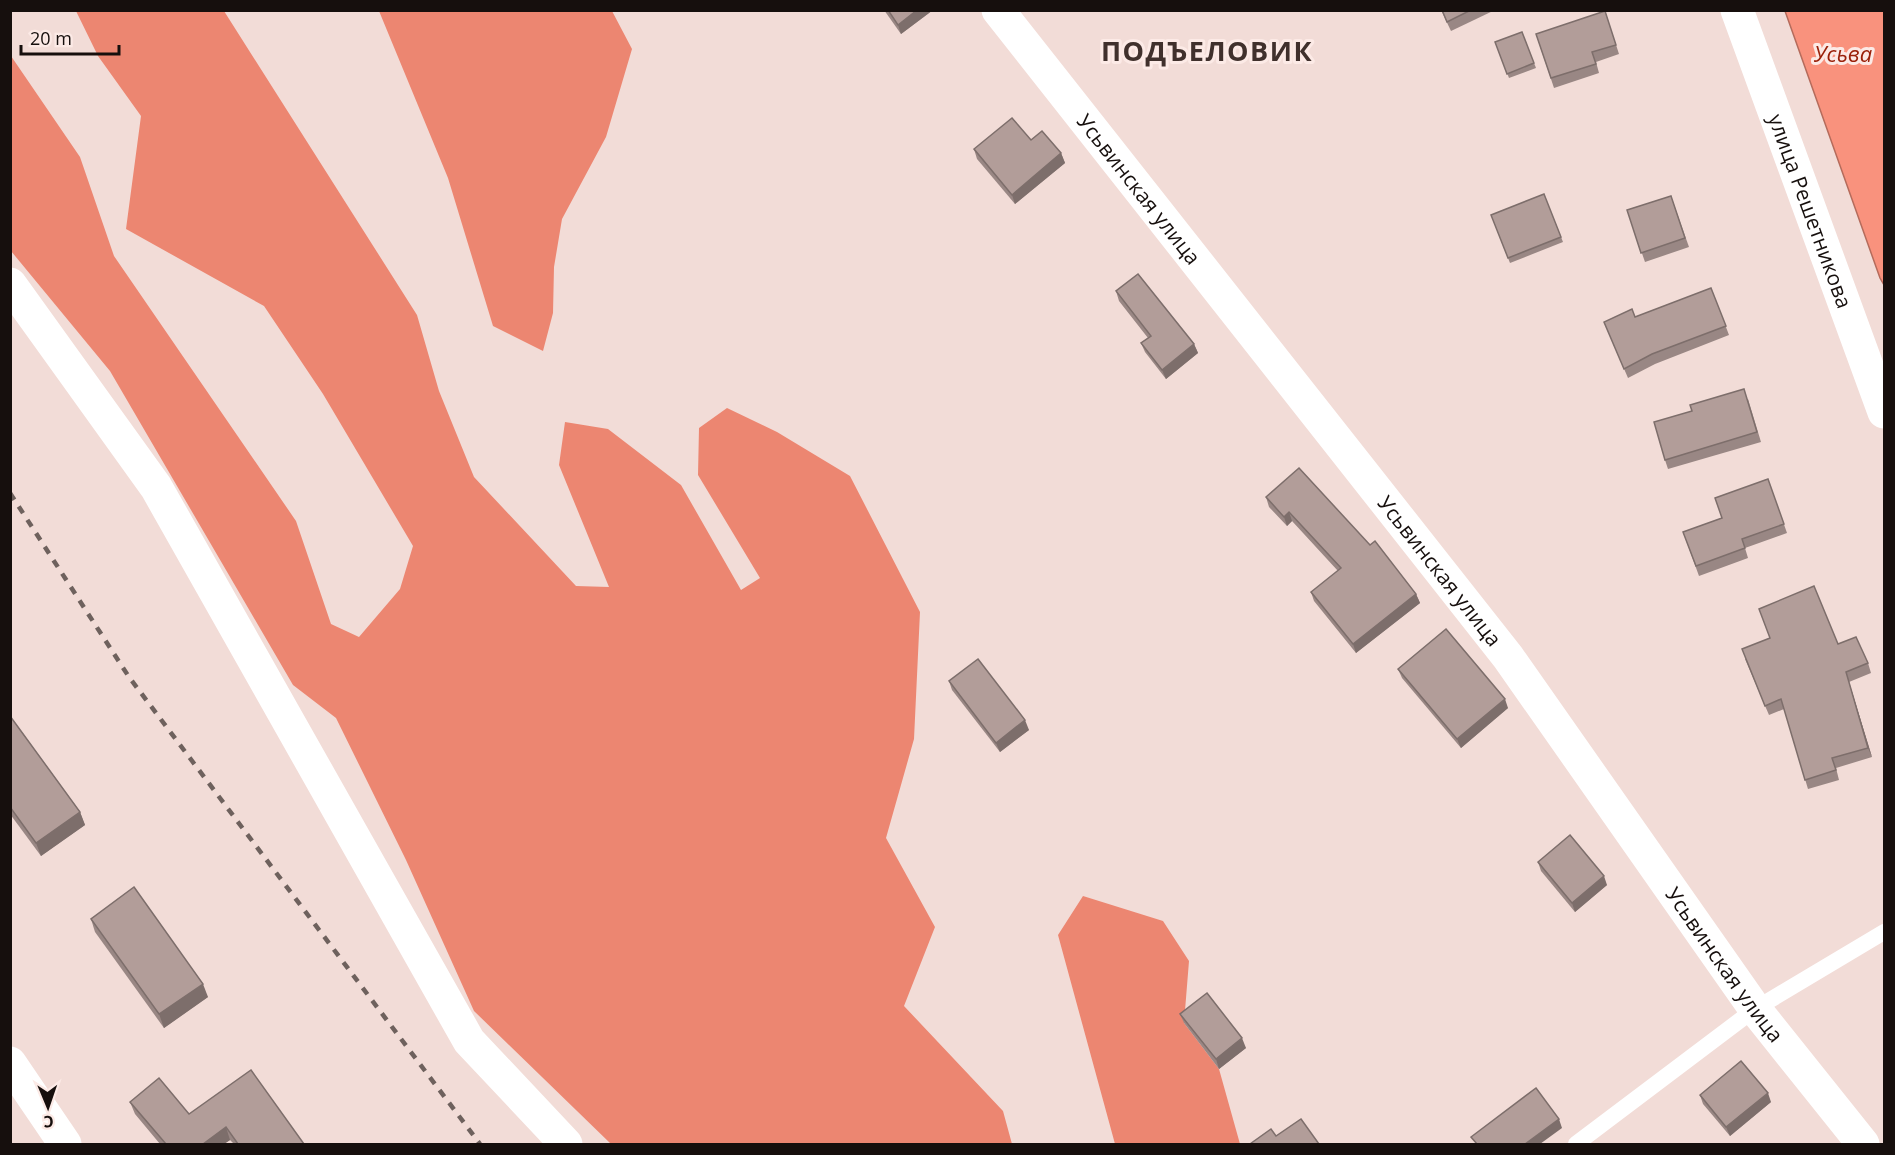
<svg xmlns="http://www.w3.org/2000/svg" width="1895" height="1155" font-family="'Open Sans',sans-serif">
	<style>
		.forest { fill: #ec8671 }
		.water { fill: #f9927d; stroke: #b56b5b; stroke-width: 1.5 }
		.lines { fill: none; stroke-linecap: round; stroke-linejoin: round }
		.service { stroke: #fff; stroke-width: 16 }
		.minor { stroke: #fff; stroke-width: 33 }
		.rail { stroke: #6e615d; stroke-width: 4.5; stroke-dasharray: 8 8; stroke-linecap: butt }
		.wall { fill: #998784 }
		.shaded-wall { fill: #7d6e6b }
		.building { fill: #b29d99; stroke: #7d6e6b; stroke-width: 1.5 }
		.labels { text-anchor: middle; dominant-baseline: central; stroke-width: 6; stroke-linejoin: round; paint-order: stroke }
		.street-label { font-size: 21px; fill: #160f0d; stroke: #fceae6 }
		.water-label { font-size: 22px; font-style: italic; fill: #9a210a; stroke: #fceae6 }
		.district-label { font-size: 27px; font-weight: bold; letter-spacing: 1.5px; fill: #40302c; stroke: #fceae6 }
	</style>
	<rect width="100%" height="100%" fill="#f2dcd7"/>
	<g class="forest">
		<polygon points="76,11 224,11 417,315 439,391 474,477 576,586 609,587 559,465 565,422 608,429 681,485 741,590 760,578 698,475 699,428 727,408 777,432 850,476 920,612 914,739 886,838 935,927 904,1006 1003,1111 1012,1144 611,1144 474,1011 406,860 336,718 293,685 110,371 11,251 11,56 80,157 114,256 296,521 331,624 359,637 400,589 413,546 323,394 264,306 126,229 141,116 98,56"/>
		<polygon points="379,11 612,11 632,49 606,137 562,219 554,267 553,313 543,351 493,326 448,178"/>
		<polygon points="1083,896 1163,921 1189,961 1184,1023 1219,1069 1240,1144 1115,1144 1058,935"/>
	</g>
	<polygon class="water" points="1785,11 1884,11 1884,285 1880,278"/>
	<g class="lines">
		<polyline class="service" points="1576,1144 1755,1009 1884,932"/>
		<g class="minor">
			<path id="s1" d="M998,10L1508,657L1755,1009L1863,1144"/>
			<path id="s2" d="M1737,10L1884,412"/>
			<polyline points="10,284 156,487 469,1041 566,1144"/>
			<polyline points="10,1063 65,1144"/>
		</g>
		<polyline class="rail" points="10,493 129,677 480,1144"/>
	</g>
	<g class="wall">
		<polygon points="884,10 933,10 901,34"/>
		<polygon points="1441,10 1495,10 1451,31"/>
		<polygon points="1605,11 1619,54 1596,62 1599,73 1554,88 1536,34"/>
		<polygon points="1522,32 1536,68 1509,78 1495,42"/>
		<polygon points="1031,140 1061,153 1065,163 1015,204 977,159 974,149"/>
		<polygon points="1544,194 1563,242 1510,263 1491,215"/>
		<polygon points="1671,196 1689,247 1645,262 1627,210"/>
		<polygon points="1711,288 1729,335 1655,364 1628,378 1604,322 1635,317"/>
		<polygon points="1116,291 1194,344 1198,353 1166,379 1145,352 1141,343 1148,338 1119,301"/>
		<polygon points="1748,399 1761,442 1668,469 1665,460"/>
		<polygon points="1768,479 1787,533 1745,548 1748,558 1699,576 1683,532 1722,518"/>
		<polygon points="1266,497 1370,545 1416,594 1420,603 1356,653 1314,601 1311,592 1338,571 1292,521 1287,526 1269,507"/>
		<polygon points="1838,644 1868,663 1871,673 1849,682 1872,757 1836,768 1839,780 1808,789 1784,709 1769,715 1745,659"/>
		<polygon points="1398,669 1508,708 1461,748 1402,678"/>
		<polygon points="949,681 1029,730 1000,752 952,690"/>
		<polygon points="10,716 80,812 85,825 41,856 10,814"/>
		<polygon points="1538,862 1607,885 1575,912 1541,871"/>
		<polygon points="91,919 208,997 164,1028 95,932"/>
		<polygon points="1180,1014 1246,1048 1219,1069 1184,1023"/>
		<polygon points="1700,1095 1771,1102 1730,1136 1703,1104"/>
		<polygon points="130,1102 189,1114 304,1144 234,1144 230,1140 224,1144 160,1144 135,1114"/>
	</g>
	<g class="shaded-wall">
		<polygon points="917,10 933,10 901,34 898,25"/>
		<polygon points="1061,153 1065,163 1015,204 1012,195"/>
		<polygon points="1194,344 1198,353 1166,379 1162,370"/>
		<polygon points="1289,512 1292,521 1287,526 1284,517"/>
		<polygon points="1416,594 1420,603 1356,653 1353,644"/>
		<polygon points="1846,672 1849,682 1872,757 1868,748"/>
		<polygon points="1505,699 1508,708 1461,748 1457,739"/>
		<polygon points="1025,720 1029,730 1000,752 996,743"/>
		<polygon points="80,812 85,825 41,856 36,843"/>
		<polygon points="1604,876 1607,885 1575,912 1572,903"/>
		<polygon points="203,984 208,997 164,1028 159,1014"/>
		<polygon points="1242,1038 1246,1048 1219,1069 1216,1059"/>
		<polygon points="1768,1093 1771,1102 1730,1136 1726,1127"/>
		<polygon points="1559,1119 1562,1128 1540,1144 1525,1144"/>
		<polygon points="226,1127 230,1140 224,1144 203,1144"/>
	</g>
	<g class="building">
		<polygon points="888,10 917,10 898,25"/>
		<polygon points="1442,10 1471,10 1447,22"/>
		<polygon points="1605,11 1616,45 1592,52 1596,64 1551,78 1536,34"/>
		<polygon points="1522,32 1534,63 1507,74 1495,42"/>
		<polygon points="1012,118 1031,140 1042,131 1061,153 1012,195 974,149"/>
		<polygon points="1544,194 1561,237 1508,258 1491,215"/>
		<polygon points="1671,196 1685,238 1641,253 1627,210"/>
		<polygon points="1138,274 1194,344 1162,370 1141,343 1151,336 1116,291"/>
		<polygon points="1711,288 1726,326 1652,354 1624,369 1604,322 1632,309 1635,317"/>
		<polygon points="1744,389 1757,432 1665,460 1654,422 1692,411 1690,405"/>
		<polygon points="1299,468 1370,545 1375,541 1416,594 1353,644 1311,592 1341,568 1289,512 1284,517 1266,497"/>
		<polygon points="1768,479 1784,524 1742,539 1745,548 1696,566 1683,532 1722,518 1715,498"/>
		<polygon points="1814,586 1838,644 1856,637 1868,663 1846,672 1868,748 1832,758 1836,770 1805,780 1781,699 1765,706 1742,649 1770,638 1759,609"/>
		<polygon points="1446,629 1505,699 1457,739 1398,669"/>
		<polygon points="978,659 1025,720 996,743 949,681"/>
		<polygon points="10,716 80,812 36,843 10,807"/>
		<polygon points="1570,835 1604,876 1572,903 1538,862"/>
		<polygon points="134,887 203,984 159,1014 91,919"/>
		<polygon points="1207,993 1242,1038 1216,1059 1180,1014"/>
		<polygon points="1741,1061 1768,1093 1726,1127 1700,1095"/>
		<polygon points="251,1070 304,1144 238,1144 226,1127 203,1144 166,1144 130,1102 159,1078 189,1114"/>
		<polygon points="1536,1088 1559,1119 1525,1144 1477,1144 1471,1137"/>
		<polygon points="1301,1119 1319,1144 1250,1144 1271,1129 1276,1136"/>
	</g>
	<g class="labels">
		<g class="street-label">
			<text stroke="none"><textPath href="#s1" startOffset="228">Усьвинская улица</textPath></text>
			<text stroke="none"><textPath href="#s2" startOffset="214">улица Решетникова</textPath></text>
			<text stroke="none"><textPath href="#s1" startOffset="714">Усьвинская улица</textPath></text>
			<text stroke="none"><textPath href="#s1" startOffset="1200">Усьвинская улица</textPath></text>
		</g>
		<g class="water-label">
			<text x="1843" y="53">Усьва</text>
		</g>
		<g class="district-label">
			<text x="1207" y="50">ПОДЪЕЛОВИК</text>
		</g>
	</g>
	<rect width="1895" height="1155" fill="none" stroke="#160f0d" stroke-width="24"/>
	<g transform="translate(48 1107) rotate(178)" stroke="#fceae6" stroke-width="4.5" paint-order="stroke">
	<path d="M0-4.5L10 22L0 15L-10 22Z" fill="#160f0d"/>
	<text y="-9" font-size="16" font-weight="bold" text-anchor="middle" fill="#160f0d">С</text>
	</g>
	<path d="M21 45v9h98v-9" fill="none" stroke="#160f0d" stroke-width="3"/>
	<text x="30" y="45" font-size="18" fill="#160f0d" stroke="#fceae6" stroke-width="4.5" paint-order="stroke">20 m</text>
</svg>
